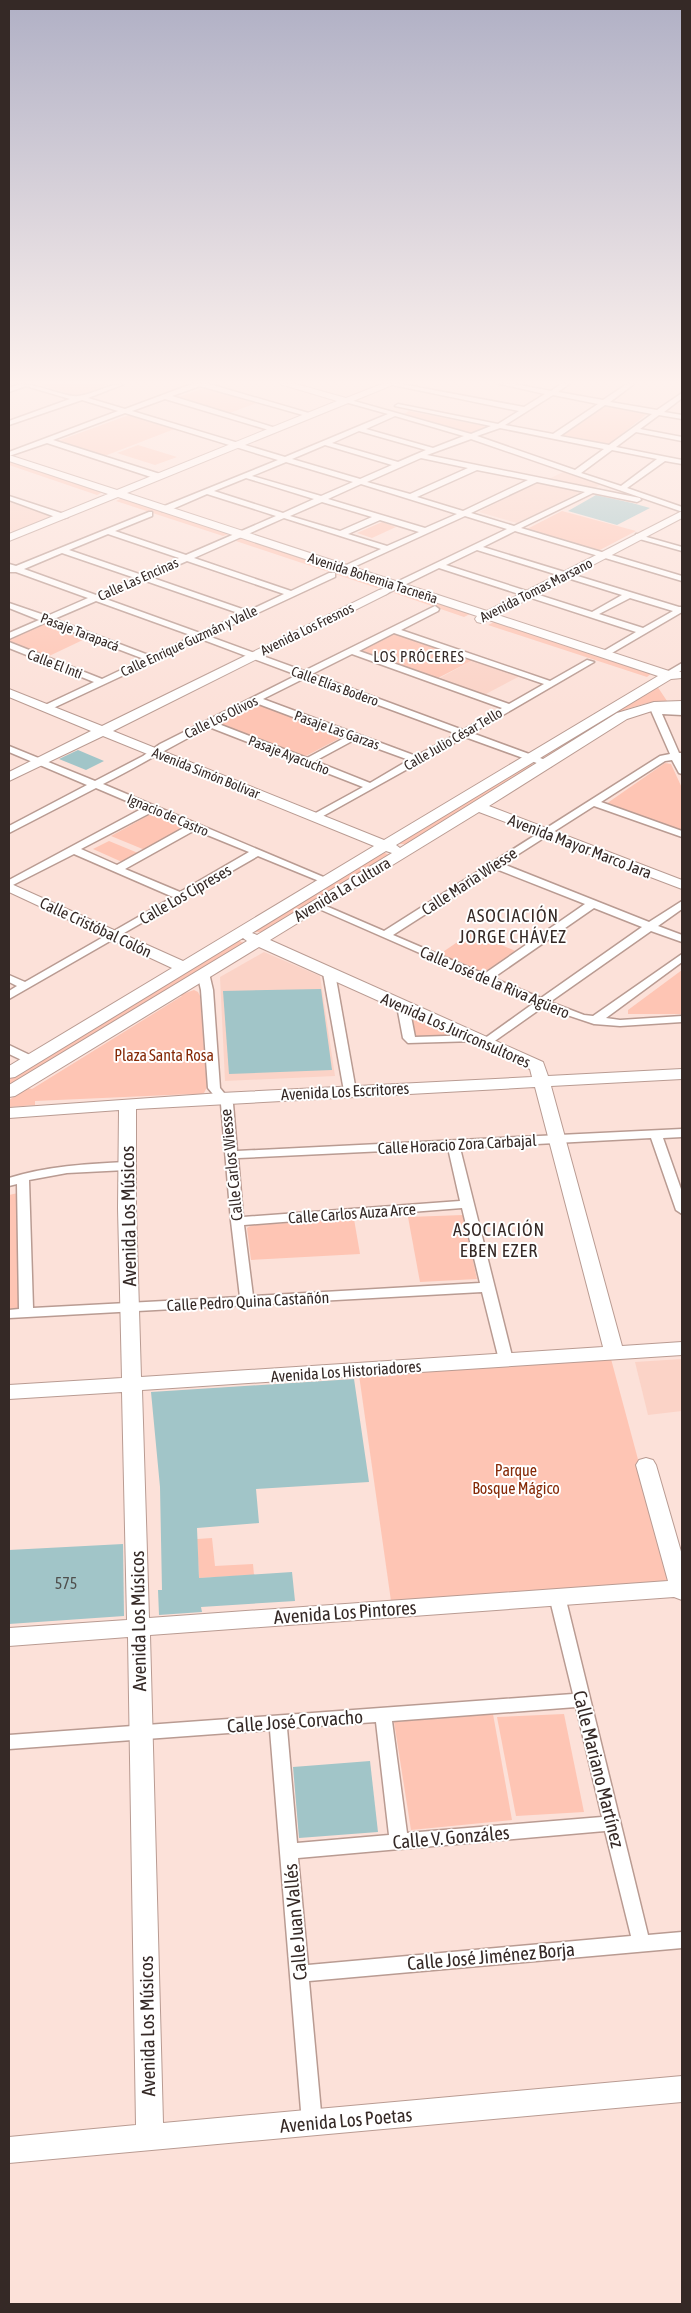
<svg xmlns="http://www.w3.org/2000/svg" width="691" height="2313" font-family="'Asap Condensed',sans-serif">
	<style>
		.built { fill: #fbd3c7 }
		.green { fill: #fec5b4 }
		.building { fill: #a1c5c8 }
		.lines { fill: none; stroke-linecap: round; stroke-linejoin: round }
		.street-casing { stroke: #b99b92; stroke-width: 3 }
		.secondary-casing { stroke: #b99b92; stroke-width: 2 }
		.street { fill: #fff; fill-rule: evenodd }
		.secondary { fill: #fff; fill-rule: evenodd }
		.labels { text-anchor: middle; dominant-baseline: central; stroke-width: 4; stroke-linejoin: round; paint-order: stroke }
		.far-street-label { font-size: 14px; fill: #352926; stroke: #fff }
		.far-neighbourhood-label { font-size: 15px; letter-spacing: 1px; fill: #352926; stroke: #fff }
		.street-label { font-size: 16px; fill: #352926; stroke: #fff }
		.park-label { font-size: 16px; fill: #852906; stroke: #fff }
		.near-number-label { font-size: 16px; fill: #50504e }
		.neighbourhood-label { font-size: 18px; letter-spacing: 1px; fill: #352926; stroke: #fff }
		.near-street-label { font-size: 19px; fill: #352926; stroke: #fff }
	</style>
	<rect width="100%" height="100%" fill="#fce1d9"/>
	<g class="built">
		<polygon points="563,472 601,484 593,489 547,480"/>
		<polygon points="539,481 583,491 517,523 479,512"/>
		<polygon points="12,502 51,516 50,518 14,532 9,530 9,503"/>
		<polygon points="473,660 520,676 484,695 438,679"/>
		<polygon points="264,952 320,976 335,1076 225,1081 220,977"/>
		<polygon points="682,1359 682,1411 648,1415 635,1362"/>
	</g>
	<g class="green">
		<polygon points="46,384 107,384 103,386 106,387 79,397 42,385"/>
		<polygon points="208,387 259,402 227,414 175,398"/>
		<polygon points="605,406 648,413 607,446 560,436"/>
		<polygon points="409,411 490,427 474,434 404,414"/>
		<polygon points="129,415 177,428 102,457 55,442"/>
		<polygon points="138,445 177,457 155,465 117,453"/>
		<polygon points="9,461 103,492 97,495 9,465"/>
		<polygon points="122,498 229,534 223,536 116,501"/>
		<polygon points="562,511 636,531 598,551 525,530"/>
		<polygon points="382,522 396,527 372,538 357,533"/>
		<polygon points="241,538 382,585 377,588 236,541"/>
		<polygon points="400,591 470,614 464,617 394,593"/>
		<polygon points="45,622 87,638 47,657 9,642 9,638"/>
		<polygon points="494,622 652,673 647,677 488,625"/>
		<polygon points="396,632 475,659 436,679 357,652"/>
		<polygon points="657,686 667,701 647,703 626,709 547,757 542,757 541,755"/>
		<polygon points="256,703 342,737 304,757 217,722"/>
		<polygon points="531,763 534,766 406,844 399,844 400,842"/>
		<polygon points="665,763 671,764 682,788 682,831 606,804"/>
		<polygon points="151,814 185,828 145,850 111,836"/>
		<polygon points="109,841 138,853 122,862 93,849"/>
		<polygon points="383,852 389,855 262,932 255,932 255,929"/>
		<polygon points="472,932 520,953 485,976 437,956"/>
		<polygon points="237,940 244,943 9,1088 9,1080"/>
		<polygon points="682,970 682,1014 628,1014 628,1010"/>
		<polygon points="194,990 198,992 200,996 207,1087 204,1093 193,1097 192,1094 35,1101 35,1105 9,1107 9,1100 27,1088 32,1089 182,996 180,995"/>
		<polygon points="411,1018 414,1018 454,1035 454,1037 416,1037"/>
		<polygon points="18,1193 24,1308 15,1313 9,1313 9,1195"/>
		<polygon points="463,1215 477,1279 420,1282 408,1217"/>
		<polygon points="354,1219 360,1254 251,1260 247,1228 252,1225"/>
		<polygon points="611,1359 671,1582 391,1601 359,1375"/>
		<polygon points="212,1538 215,1566 253,1564 254,1575 199,1578 197,1539"/>
		<polygon points="493,1714 512,1820 411,1830 394,1722"/>
		<polygon points="564,1714 584,1812 516,1816 497,1717"/>
	</g>
	<g class="building">
		<polygon points="596,495 632,503 650,508 617,525 568,511"/>
		<polygon points="78,750 104,761 86,770 59,759"/>
		<polygon points="321,989 332,1070 229,1074 223,991"/>
		<polygon points="354,1379 369,1482 256,1489 259,1523 197,1528 199,1578 292,1572 295,1601 201,1607 202,1612 159,1615 158,1590 162,1590 160,1487 151,1392"/>
		<polygon points="123,1544 124,1616 9,1624 9,1550"/>
		<polygon points="370,1761 378,1832 299,1838 293,1767"/>
	</g>
	<g class="lines">
		<defs>
			<g id="street">
				<path d="M20,384C38,384 67,398 78,396C95,394 108,384 124,384L88,398L125,409L192,384H209L312,414V416L310,417L200,386L172,396L279,429L272,431L165,399L132,411L285,457L388,414L345,402L344,401L347,399L471,434L491,426L395,406L398,404L498,424L519,411L388,384H401L524,407L545,394L500,384H514L551,391L561,384H569L558,392L603,400L627,384H634L610,402L657,410L682,393V398L664,412L682,415V419L659,415L640,429L682,437V441L636,432L616,447L682,460V464L665,461L627,488L682,507V511H680L471,439L427,455L640,498L641,500L637,502L593,493L521,528L682,576V581L515,531L483,547L679,607H682V612L605,657L602,656V652L636,632L439,568L386,594H380V590L507,529L465,516L345,571H342V567L381,549L284,518L194,558L291,591L329,573H335V577L208,636L304,671L435,606L439,609L438,611L401,630L550,681L587,660L594,662L472,733L551,762V766H545L465,737L316,820L311,817L312,815L363,787L209,727C173,745 139,766 103,784L333,881L328,884L324,883L258,856L9,999V991L17,986L9,982V975L25,982L173,897L74,854L9,887V880L143,808L96,788L9,833V826L87,785L9,752V746L95,781L143,756L160,744L297,675L201,639L49,710H43V706L94,682L9,648V642L102,679L144,659L47,622L9,639V633L39,620L9,608V603L47,616L88,598L16,572H10L9,564L16,566L149,512H152V516L115,531L186,555L276,516L207,494L168,511H162V507L278,460L125,413L53,440L160,474V478H154L47,443L9,456V452L118,411L82,400L9,425V421L70,399L26,386L9,392V388ZM553,395L598,404L553,434L505,425ZM605,405L652,414L609,445L560,436ZM395,416L460,435L464,436L433,448L366,429ZM500,428L604,449L575,470L477,436ZM359,431L426,450L398,462L332,443ZM325,445L392,465L360,479L292,459ZM612,450L657,459L621,486L581,473ZM421,458L468,468L410,494L367,482ZM286,462L353,482L321,496L252,476ZM477,470L528,480L463,511L417,497ZM246,478L314,499L283,513L214,491ZM537,482L585,492L514,526L471,513ZM361,484L457,514L425,528L328,499ZM322,502L372,517L340,531L290,516ZM380,520L419,532L387,546L348,534ZM108,534L179,558L142,575L69,550ZM477,550L622,595L592,612L446,565ZM62,553L135,578L96,595L24,569ZM187,561L284,594L248,611L150,577ZM143,580L241,614L200,633L103,598ZM630,598L673,611L643,628L599,614ZM96,601L193,636L151,656L54,619ZM394,633L544,684L509,704L359,651ZM352,654L502,708L463,730L312,674ZM305,678L457,734L416,756L263,699ZM256,703L346,737L307,758L216,723ZM354,740L409,760L370,783L315,761ZM152,812L187,826L117,865L81,849ZM195,830L249,852L180,892L125,869Z"/>
				<polygon points="9,496 67,515 68,517 61,519 9,500"/>
				<polygon points="636,534 682,547 682,551 636,538"/>
				<polygon points="682,663 682,670 671,677 665,677 665,673"/>
				<path d="M654,703L657,704L660,708L682,709V715L662,714L679,753H682V774L679,773L672,760L665,761L601,802L682,831V837L594,806L503,864L649,922L682,901V909L658,926L682,935V942L651,931L550,1002L584,1015L593,1016L682,954V962L606,1018L620,1020L682,1016V1022L620,1026L594,1024L543,1007L489,1045H481L479,1043L481,1041L534,1003L310,905L311,903H319L384,931L660,756L670,754L649,706ZM496,869L585,904L484,974L393,935ZM594,908L642,927L541,998L493,978Z"/>
				<path d="M203,970L209,973L213,990L220,1088L233,1104L237,1151L682,1129V1137L663,1138L682,1192V1214L676,1210L651,1138L460,1148L513,1360L511,1363H501L499,1360L482,1292L9,1318V1310L19,1309L17,1184L9,1186V1178C47,1166 86,1164 126,1162L132,1166L126,1170L67,1173L29,1180L33,1308L240,1297L231,1221L221,1104L208,1088L201,990L197,973ZM448,1148L460,1201L243,1217L238,1158ZM462,1208L480,1283L253,1296L244,1225Z"/>
				<polygon points="329,970 335,973 356,1091 350,1095 344,1091 323,973"/>
				<polygon points="403,1003 409,1006 415,1037 476,1035 482,1038 476,1041 408,1043 403,1038 397,1006"/>
				<polygon points="9,1045 34,1057 36,1060 30,1064 9,1054"/>
				<path d="M557,1590L563,1592L565,1596L648,1935L682,1932V1948L309,1981L322,2123L319,2130L312,2132L305,2130L302,2123L270,1730L9,1749V1735L573,1694L549,1596L551,1592ZM576,1707L602,1817L407,1833L392,1721ZM376,1722L389,1835L297,1843L287,1728ZM605,1831L631,1936L308,1965L298,1858Z"/>
			</g>
			<path id="secondary" d="M280,384H296L346,398L382,384H395L127,493L487,611L682,511V518L498,615L669,671L682,672V678L671,679L396,845L400,848L617,713L654,702L682,701V709L655,710L627,719L489,806L682,880V889L479,812L270,940L543,1062L548,1076L682,1069V1079L551,1086L622,1346L682,1342V1355L142,1390L149,1618L668,1581L636,1465L639,1460L646,1458L653,1460L656,1465L682,1555V1600L674,1597L150,1635L163,2123L682,2076V2102L9,2163V2137L136,2125L128,1637L9,1646V1628L127,1620L122,1392L9,1399V1385L122,1378L118,1208L119,1110L9,1118V1108L221,1093L532,1077L530,1069L259,947L15,1096L9,1097V1085L247,941L243,938L15,1077L9,1078V1066L172,968L9,892V883L183,961L374,846L103,736L9,781V772L91,731L9,697V689L102,726L379,590H387L389,592L387,594L113,731L384,840L658,676L489,620L481,623L477,622L475,619L477,616L118,497L9,541V534L108,494L9,461V455L117,490L337,401ZM386,851L392,853L257,935L252,933ZM535,1087L603,1347L141,1377L136,1208V1109Z"/>
		</defs>
		<use href="#street" class="street-casing"/>
		<use href="#secondary" class="secondary-casing"/>
		<use href="#street" class="street"/>
		<use href="#secondary" class="secondary"/>
	</g>
	<linearGradient id="sky" x2="0" y2="1"><stop stop-color="#b0b0c5"/><stop offset="0.54" stop-color="#fef2ee"/><stop offset="1" stop-color="#fef2ee" stop-opacity="0"/></linearGradient>
	<rect width="691" height="708" fill="url(#sky)"/>
	<g class="labels">
		<g class="far-street-label">
			<text transform="translate(373 578) rotate(18)">Avenida Bohemia Tacneña</text>
			<text transform="translate(138 579) rotate(-24)">Calle Las Encinas</text>
			<text transform="translate(536 590) rotate(-27)">Avenida Tomas Marsano</text>
			<text transform="translate(307 629) rotate(-26)">Avenida Los Fresnos</text>
			<text transform="translate(80 632) rotate(21)">Pasaje Tarapacá</text>
			<text transform="translate(189 641) rotate(-25)">Calle Enrique Guzmán y Valle</text>
			<text transform="translate(55 664) rotate(21)">Calle El Inti</text>
			<text transform="translate(335 686) rotate(20)">Calle Elías Bodero</text>
			<text transform="translate(221 717) rotate(-26)">Calle Los Olivos</text>
			<text transform="translate(337 730) rotate(20)">Pasaje Las Garzas</text>
			<text transform="translate(453 739) rotate(-30)">Calle Julio César Tello</text>
			<text transform="translate(289 755) rotate(21)">Pasaje Ayacucho</text>
			<text transform="translate(206 773) rotate(22)">Avenida Simón Bolívar</text>
			<text transform="translate(168 815) rotate(23)">Ignacio de Castro</text>
		</g>
		<g class="far-neighbourhood-label">
			<text x="419" y="656">LOS PRÓCERES</text>
		</g>
		<g class="street-label">
			<text transform="translate(580 846) rotate(21)">Avenida Mayor Marco Jara</text>
			<text transform="translate(469 881) rotate(-33)">Calle Maria Wiesse</text>
			<text transform="translate(342 889) rotate(-31)">Avenida La Cultura</text>
			<text transform="translate(185 894) rotate(-30)">Calle Los Cipreses</text>
			<text transform="translate(96 927) rotate(25)">Calle Cristóbal Colón</text>
			<text transform="translate(495 982) rotate(23)">Calle José de la Riva Agüero</text>
			<text transform="translate(456 1030) rotate(24)">Avenida Los Juriconsultores</text>
			<text transform="translate(345 1091) rotate(-3)">Avenida Los Escritores</text>
			<text transform="translate(457 1144) rotate(-3)">Calle Horacio Zora Carbajal</text>
			<text transform="translate(231 1165) rotate(-96)">Calle Carlos Wiesse</text>
			<text transform="translate(352 1213) rotate(-4)">Calle Carlos Auza Arce</text>
			<text transform="translate(248 1301) rotate(-3)">Calle Pedro Quina Castañón</text>
			<text transform="translate(346 1371) rotate(-4)">Avenida Los Historiadores</text>
		</g>
		<g class="park-label">
			<text x="164" y="1055">Plaza Santa Rosa</text>
			<text x="516" y="1470">Parque<tspan x="516" dy="18">Bosque Mágico</tspan></text>
		</g>
		<g class="near-number-label">
			<text x="66" y="1583">575</text>
		</g>
		<g class="neighbourhood-label">
			<text x="513" y="915">ASOCIACIÓN<tspan x="513" dy="21">JORGE CHÁVEZ</tspan></text>
			<text x="499" y="1229">ASOCIACIÓN<tspan x="499" dy="21">EBEN EZER</tspan></text>
		</g>
		<g class="near-street-label">
			<text transform="translate(128 1216) rotate(-91)">Avenida Los Músicos</text>
			<text transform="translate(345 1612) rotate(-4)">Avenida Los Pintores</text>
			<text transform="translate(138 1621) rotate(-91)">Avenida Los Músicos</text>
			<text transform="translate(295 1721) rotate(-4)">Calle José Corvacho</text>
			<text transform="translate(599 1769) rotate(76)">Calle Mariano Martínez</text>
			<text transform="translate(451 1837) rotate(-5)">Calle V. Gonzáles</text>
			<text transform="translate(295 1922) rotate(-95)">Calle Juan Vallés</text>
			<text transform="translate(491 1956) rotate(-5)">Calle José Jiménez Borja</text>
			<text transform="translate(147 2026) rotate(-91)">Avenida Los Músicos</text>
			<text transform="translate(346 2120) rotate(-5)">Avenida Los Poetas</text>
		</g>
	</g>
	<rect width="691" height="2313" fill="none" stroke="#352926" stroke-width="20"/>
</svg>
